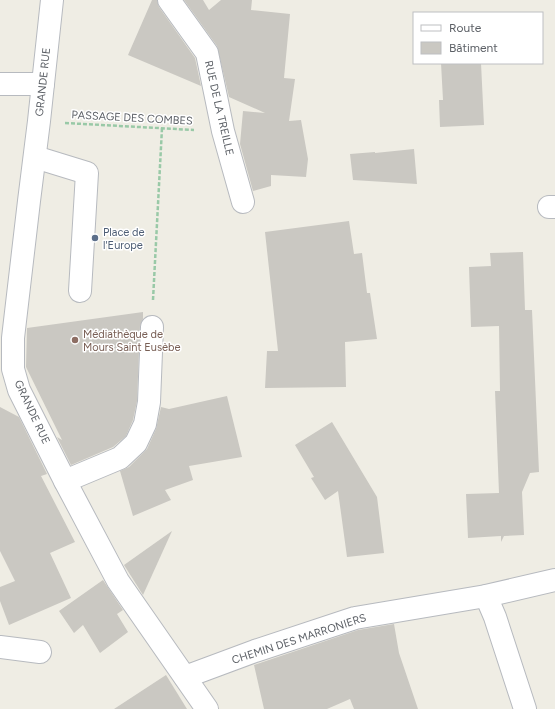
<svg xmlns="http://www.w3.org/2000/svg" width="555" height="709" font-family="Figtree,sans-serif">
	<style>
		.building { fill: #cac8c2 }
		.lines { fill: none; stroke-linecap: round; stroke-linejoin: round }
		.minor-casing { stroke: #b7babf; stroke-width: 24 }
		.path { stroke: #99c9a7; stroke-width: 2.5; stroke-dasharray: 4 2; stroke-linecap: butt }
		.minor { stroke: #fff; stroke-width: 22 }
		.service-dot { fill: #5c6f8a; stroke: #fff; stroke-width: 1.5 }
		.education-dot { fill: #8d6e63; stroke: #fff; stroke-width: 1.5 }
		.labels { text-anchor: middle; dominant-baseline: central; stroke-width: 3; stroke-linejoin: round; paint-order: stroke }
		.street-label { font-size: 11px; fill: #5c6066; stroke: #fff }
		.service-label { font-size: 11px; fill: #4e5e75; stroke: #fff; text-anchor: start }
		.education-label { font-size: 11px; fill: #785e54; stroke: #fff; text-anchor: start }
	</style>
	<rect width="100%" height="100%" fill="#efede4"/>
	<g class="building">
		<polygon points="152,0 157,0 159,7 195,58 201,86 128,55"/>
		<polygon points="184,0 203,0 209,10 221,0 252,0 251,10 290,14 284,78 295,79 289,121 301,120 308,159 306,177 271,175 271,186 253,191 240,144 243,111 265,113 229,97 217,46"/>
		<polygon points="441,63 481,63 484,125 440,127 439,100 443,100"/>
		<polygon points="414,149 417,184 353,180 350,154 375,152 375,153"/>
		<polygon points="349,221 354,254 362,253 367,293 370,293 377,339 345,342 346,387 265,388 267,351 278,351 265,232"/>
		<polygon points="523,252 525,310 532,310 539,472 530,473 522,492 524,535 504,536 501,542 501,536 468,538 466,494 499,493 495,391 500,391 499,326 471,327 469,267 491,266 490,253"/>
		<polygon points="143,312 143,319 140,326 137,401 133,420 126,436 113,447 71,465 57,437 62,440 26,367 27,328"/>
		<polygon points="227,396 242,457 189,466 193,480 165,490 171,500 133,516 120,471 129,467 147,449 156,429 161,407 169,409"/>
		<polygon points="0,407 19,417 47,474 41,476 75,542 50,553 71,598 9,625 0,601 0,587 15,581 0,551"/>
		<polygon points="332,422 377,497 384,553 347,557 338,491 325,500 311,478 314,477 295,445"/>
		<polygon points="172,531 143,595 124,565"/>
		<polygon points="103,580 123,610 117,614 128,632 100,653 83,625 74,633 59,611"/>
		<polygon points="394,624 399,653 418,709 354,709 350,699 327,709 264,709 254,665 358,630"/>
		<polygon points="166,675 187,709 114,709"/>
	</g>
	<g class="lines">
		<defs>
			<g id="minor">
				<polyline points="52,0 39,121 29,201 13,338 13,369 19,390 65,481 118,581 207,709"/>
				<polyline points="169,0 207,53 223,131 243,202"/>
				<polyline points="0,84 43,84"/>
				<polyline points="35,157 87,173 80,291"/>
				<polyline points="549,207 555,207"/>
				<polyline points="65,481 120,458 136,443 145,424 149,402 152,327"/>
				<polyline points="486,596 495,617 525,709"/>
				<polyline points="0,647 40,652"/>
				<polyline points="185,677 255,651 355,618 486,596 555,580"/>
			</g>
		</defs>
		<use href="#minor" class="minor-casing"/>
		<g class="path">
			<polyline points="65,123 194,130"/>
			<polyline points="153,300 162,128"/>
		</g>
		<use href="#minor" class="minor"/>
	</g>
	<circle class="service-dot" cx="95" cy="238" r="4"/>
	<circle class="education-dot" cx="75" cy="340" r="4"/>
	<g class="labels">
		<g class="street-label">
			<text transform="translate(43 82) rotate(-84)">GRANDE RUE</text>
			<text transform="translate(219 108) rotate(77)">RUE DE LA TREILLE</text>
			<text transform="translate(132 118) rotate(3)">PASSAGE DES COMBES</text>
			<text transform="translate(32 412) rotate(65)">GRANDE RUE</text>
			<text transform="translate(299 639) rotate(-18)">CHEMIN DES MARRONIERS</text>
		</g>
		<g class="service-label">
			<text x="103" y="232">Place de<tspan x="103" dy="13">l'Europe</tspan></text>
		</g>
		<g class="education-label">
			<text x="83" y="334">Médiathèque de<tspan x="83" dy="13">Mours Saint Eusèbe</tspan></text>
		</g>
	</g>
	<rect x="413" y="12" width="130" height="52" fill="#ffffff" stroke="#bebfc2"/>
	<rect x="421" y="25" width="20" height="6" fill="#ffffff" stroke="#bebfc2"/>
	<text x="449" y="32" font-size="12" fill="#5c6066">Route</text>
	<rect x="421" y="42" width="20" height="12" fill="#cac8c2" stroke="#bebfc2"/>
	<text x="449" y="52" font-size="12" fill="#5c6066">Bâtiment</text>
</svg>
